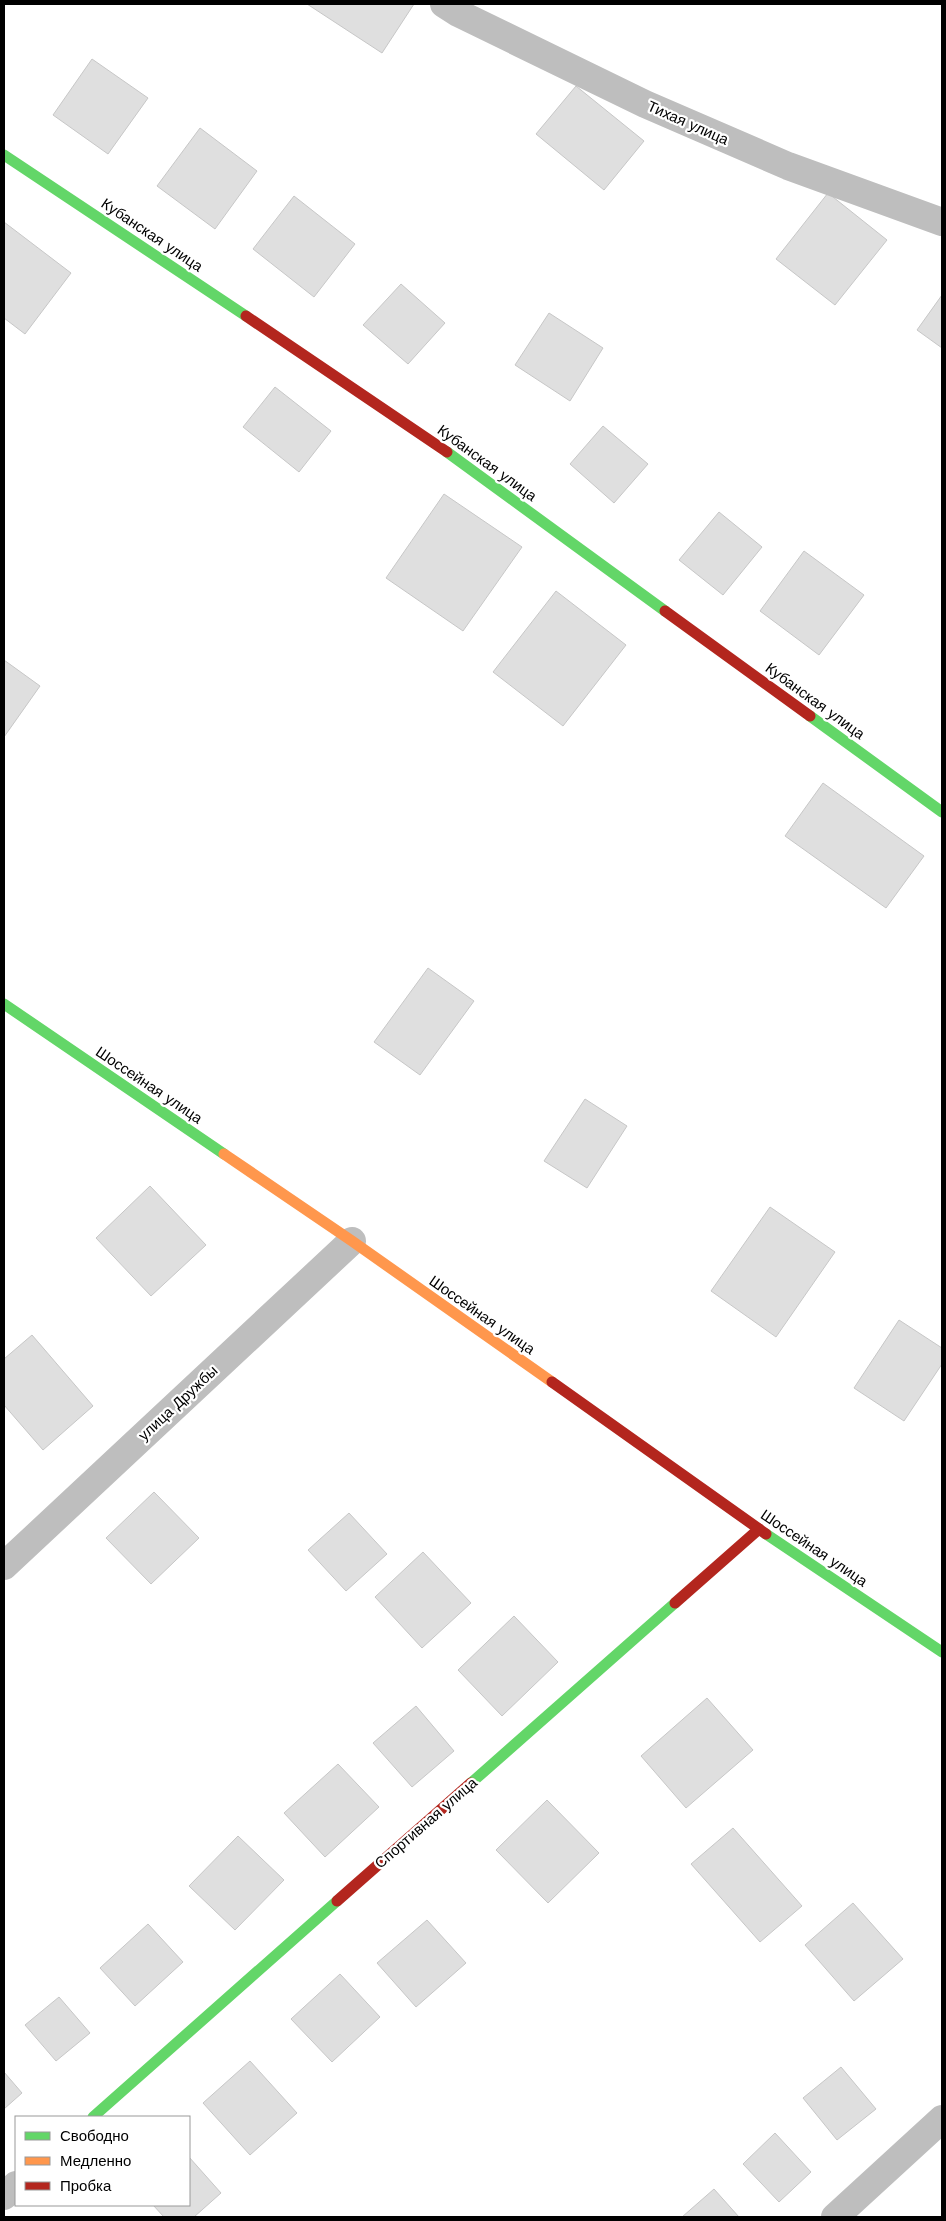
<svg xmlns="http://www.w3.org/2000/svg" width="946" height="2221" font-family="'Work Sans',sans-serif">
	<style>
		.building { fill: #dfdfdf; stroke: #c7c7c7 }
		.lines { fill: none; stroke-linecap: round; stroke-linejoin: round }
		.street { stroke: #bebebe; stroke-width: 28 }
		.fast { stroke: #63d668; stroke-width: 11 }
		.slow { stroke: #ff974d; stroke-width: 11 }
		.jam { stroke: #b3261e; stroke-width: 11 }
		.labels { text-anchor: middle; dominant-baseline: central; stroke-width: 4.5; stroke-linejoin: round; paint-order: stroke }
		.street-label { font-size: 15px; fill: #000; stroke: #fff }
	</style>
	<rect width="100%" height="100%" fill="#fff"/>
	<g class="building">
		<polygon points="307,4 414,4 382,53"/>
		<polygon points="92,59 148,98 108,154 53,115"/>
		<polygon points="576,86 644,141 604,190 536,134"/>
		<polygon points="200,128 257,171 215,229 157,186"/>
		<polygon points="828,193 887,240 835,305 776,259"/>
		<polygon points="294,196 355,244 314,297 253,249"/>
		<polygon points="4,222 71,273 25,334 4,318"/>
		<polygon points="401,284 445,323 408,364 363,325"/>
		<polygon points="942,295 942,348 917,330"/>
		<polygon points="549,313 603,348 570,401 515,365"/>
		<polygon points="275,387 331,431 299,472 243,427"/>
		<polygon points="603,426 648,464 614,503 570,464"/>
		<polygon points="444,494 522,547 463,631 386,578"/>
		<polygon points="719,512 762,547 723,595 679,560"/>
		<polygon points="804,551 864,595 819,655 760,611"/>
		<polygon points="556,591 626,645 563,726 493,672"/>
		<polygon points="4,660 40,686 4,737"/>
		<polygon points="823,783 924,856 886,908 785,836"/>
		<polygon points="428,968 474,1001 420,1075 374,1042"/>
		<polygon points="585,1099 627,1126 587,1188 544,1161"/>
		<polygon points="150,1186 206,1245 151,1296 96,1238"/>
		<polygon points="770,1207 835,1252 776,1337 711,1291"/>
		<polygon points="899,1320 942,1348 942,1364 904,1421 854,1388"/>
		<polygon points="32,1335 93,1406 43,1450 4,1405 4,1359"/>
		<polygon points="154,1492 199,1538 151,1584 106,1538"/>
		<polygon points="349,1513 387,1554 346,1591 308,1550"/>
		<polygon points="423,1552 471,1603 422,1648 375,1597"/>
		<polygon points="514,1616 558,1662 502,1716 458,1670"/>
		<polygon points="707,1698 753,1750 686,1808 641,1756"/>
		<polygon points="416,1706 454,1751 412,1787 373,1743"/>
		<polygon points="338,1764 379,1807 325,1857 284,1813"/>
		<polygon points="547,1800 599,1853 548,1903 496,1850"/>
		<polygon points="733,1828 802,1906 760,1942 691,1864"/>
		<polygon points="238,1836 284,1880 235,1930 189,1886"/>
		<polygon points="853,1903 903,1959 854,2001 805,1945"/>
		<polygon points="427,1920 466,1963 416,2007 377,1963"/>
		<polygon points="148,1924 183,1962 135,2006 100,1968"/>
		<polygon points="340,1974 380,2017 332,2062 291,2019"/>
		<polygon points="59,1997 90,2033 56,2061 25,2025"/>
		<polygon points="250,2061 297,2113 250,2155 203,2103"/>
		<polygon points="841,2067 876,2109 837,2140 803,2098"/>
		<polygon points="4,2072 22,2093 4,2109"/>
		<polygon points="775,2133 811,2172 779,2202 743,2164"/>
		<polygon points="189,2157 221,2193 194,2217 164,2217 153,2205 189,2205"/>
		<polygon points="714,2189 739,2217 682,2217"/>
	</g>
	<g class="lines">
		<g class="street">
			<polyline points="444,4 458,13 645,104 788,166 942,222"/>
			<polyline points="4,1566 352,1241"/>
			<polyline points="4,2196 16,2185"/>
			<polyline points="835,2217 942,2119"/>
		</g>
		<g class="fast">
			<polyline points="4,155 246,316"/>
			<polyline points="447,452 665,611"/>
			<polyline points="810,716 942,812"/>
			<polyline points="4,1004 224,1154"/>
			<polyline points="766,1534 942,1652"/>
			<polyline points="471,1783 675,1603"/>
			<polyline points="93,2117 337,1901"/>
		</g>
		<polyline class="slow" points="224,1154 352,1241 552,1382"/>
		<g class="jam">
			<polyline points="246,316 447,452"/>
			<polyline points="665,611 810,716"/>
			<polyline points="552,1382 766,1534"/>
			<polyline points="675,1603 759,1529"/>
			<polyline points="337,1901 471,1783"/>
		</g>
	</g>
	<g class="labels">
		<g class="street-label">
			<text transform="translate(688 123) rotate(24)">Тихая улица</text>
			<text transform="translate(152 235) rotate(34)">Кубанская улица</text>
			<text transform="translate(487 463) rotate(36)">Кубанская улица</text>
			<text transform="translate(815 701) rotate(36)">Кубанская улица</text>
			<text transform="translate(149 1085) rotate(34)">Шоссейная улица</text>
			<text transform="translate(482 1315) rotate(35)">Шоссейная улица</text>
			<text transform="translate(178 1403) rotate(-43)">улица Дружбы</text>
			<text transform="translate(814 1548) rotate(34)">Шоссейная улица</text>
			<text transform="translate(426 1823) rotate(-41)">Спортивная улица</text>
		</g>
	</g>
	<rect width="946" height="2221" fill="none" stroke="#000000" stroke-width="10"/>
	<rect x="15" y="2116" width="175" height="90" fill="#ffffff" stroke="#999999"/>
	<rect x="25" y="2132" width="25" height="8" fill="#63d668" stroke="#999999"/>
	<text x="60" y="2141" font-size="15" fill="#000000">Свободно</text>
	<rect x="25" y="2157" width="25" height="8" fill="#ff974d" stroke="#999999"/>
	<text x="60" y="2166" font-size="15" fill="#000000">Медленно</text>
	<rect x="25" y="2182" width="25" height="8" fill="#b3261e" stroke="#999999"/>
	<text x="60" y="2191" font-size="15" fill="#000000">Пробка</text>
</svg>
